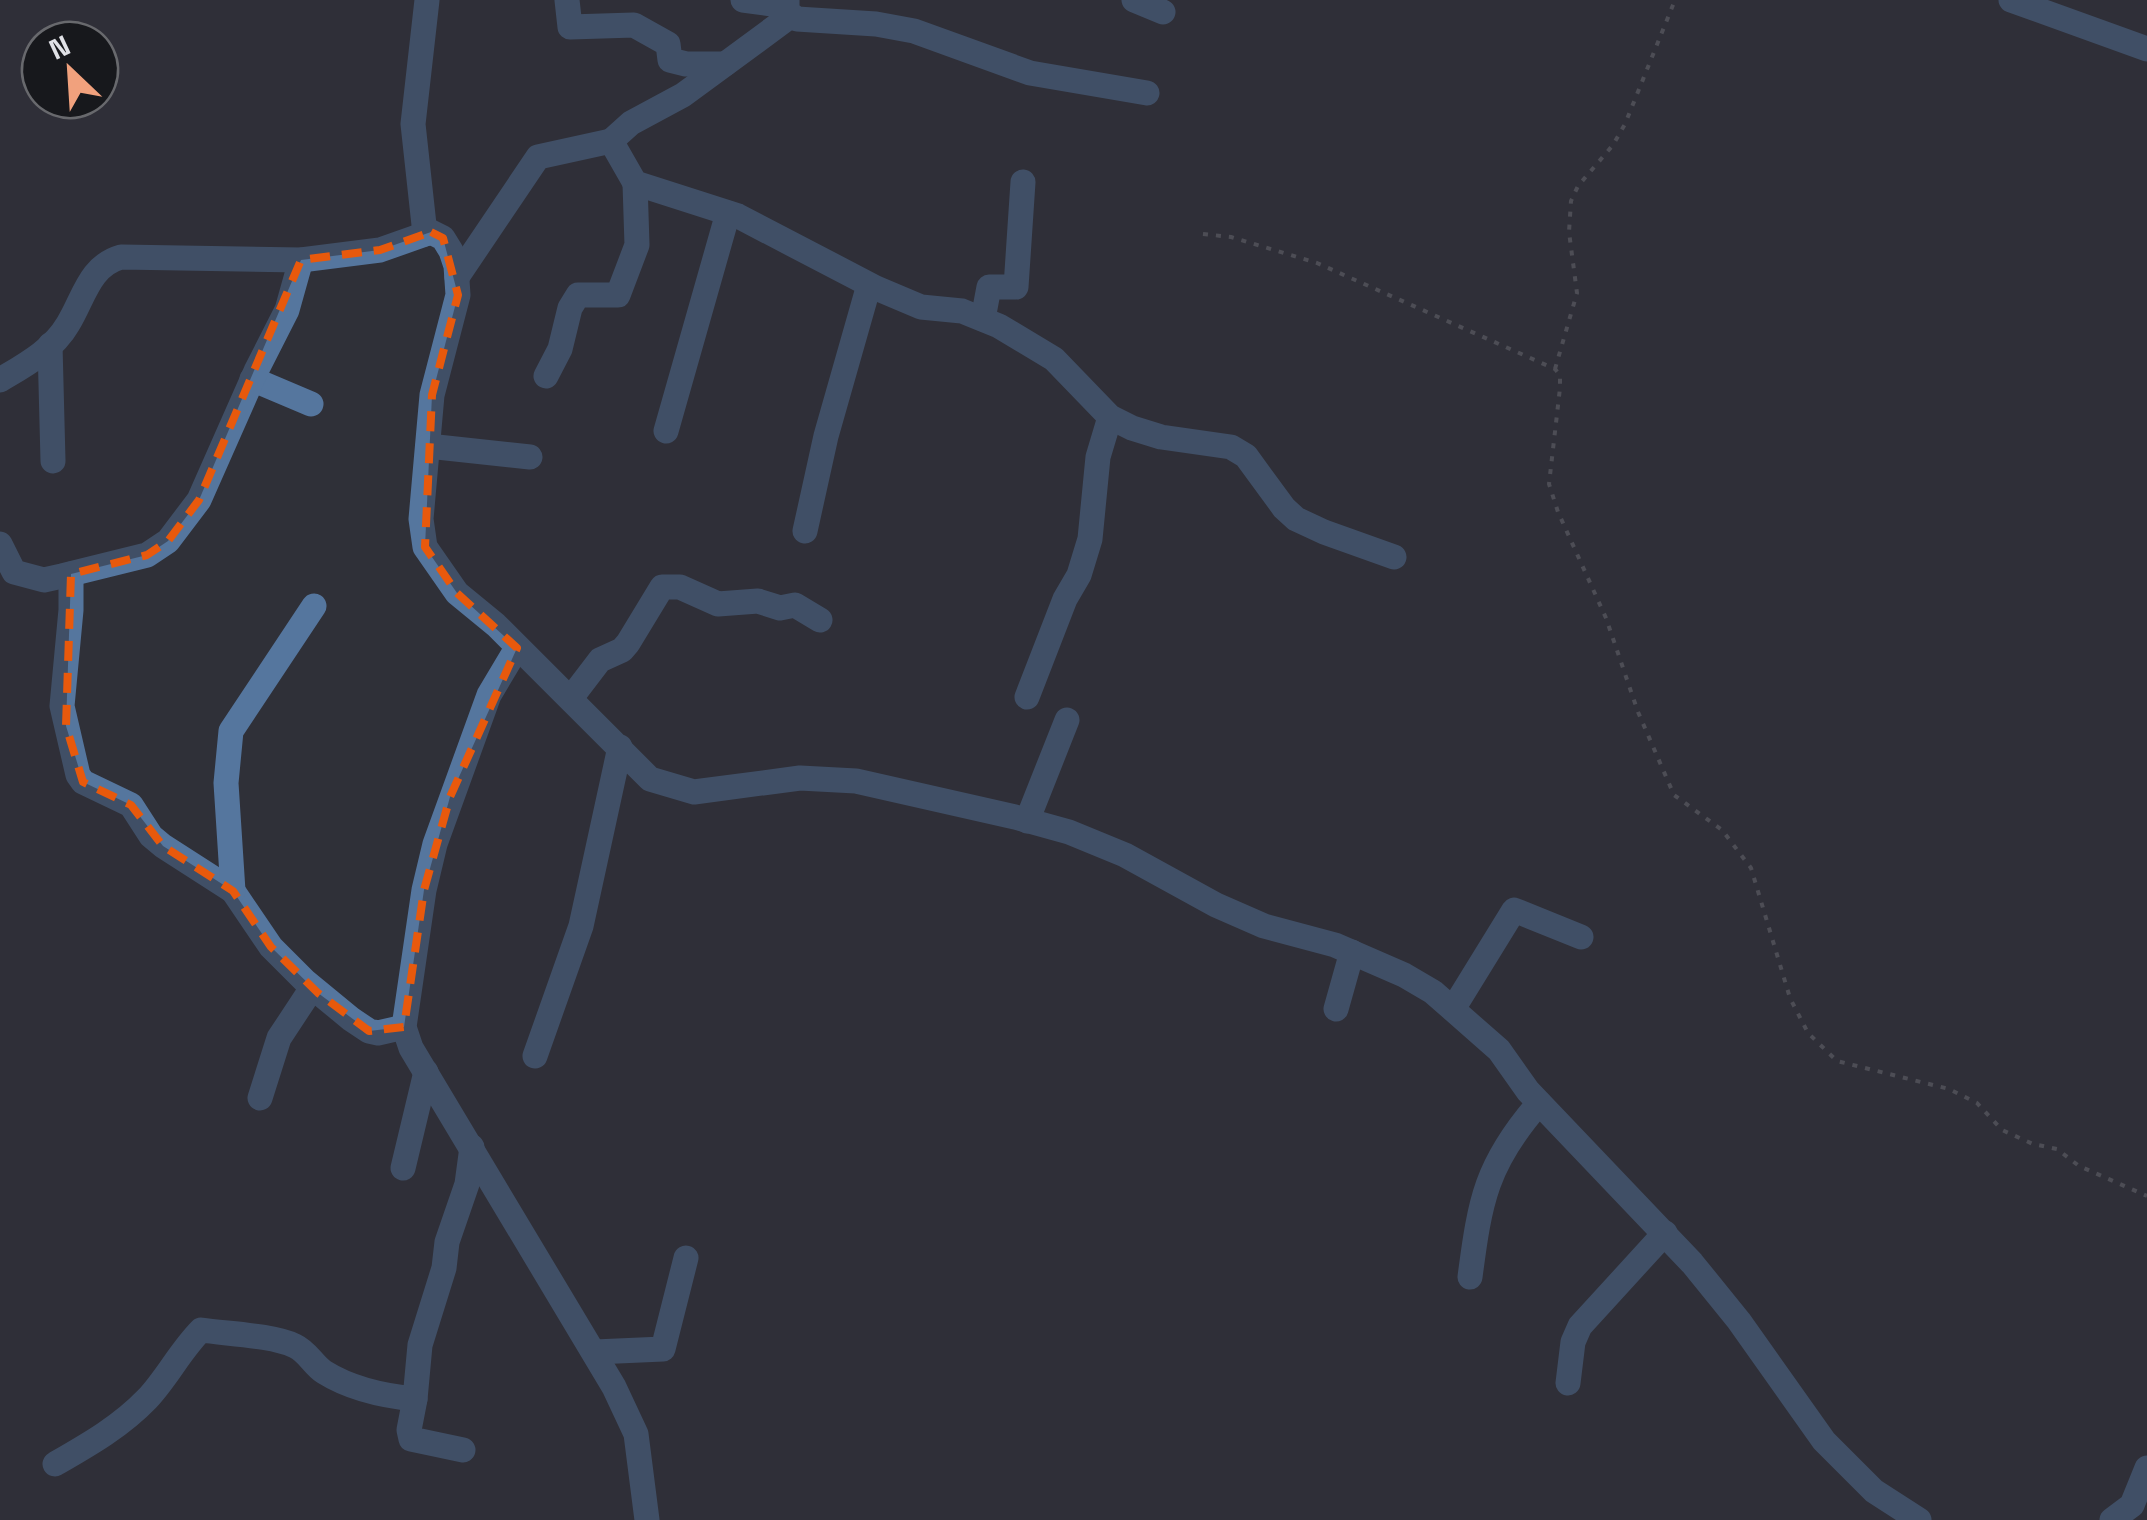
<svg xmlns="http://www.w3.org/2000/svg" width="2147" height="1520" font-family="'Space Grotesk',sans-serif">
	<style>
		.lines { fill: none; stroke-linecap: round; stroke-linejoin: round }
		.path { stroke: #717279; stroke-width: 4; stroke-dasharray: 5 8; stroke-linecap: butt }
		.minor { stroke: #55769e; stroke-width: 25 }
		.marked { fill: none; stroke: #e8590c; stroke-width: 8; stroke-dasharray: 20 12; stroke-linejoin: round }
	</style>
	<rect width="100%" height="100%" fill="#2f3038"/>
	<g class="lines">
		<g class="path">
			<polyline points="1203,234 1231,237 1317,263 1555,369 1560,375 1560,388 1549,484 1558,512 1606,618 1638,712 1674,795 1722,830 1751,868 1790,998 1808,1033 1837,1061 1949,1089 1977,1103 2002,1130 2033,1144 2057,1149 2079,1166 2147,1196"/>
			<polyline points="1555,369 1577,293 1569,232 1571,201 1578,186 1613,145 1625,124 1675,0"/>
		</g>
		<g class="minor">
			<polyline points="567,0 570,27 634,25 668,44 670,60 686,64 725,64"/>
			<polyline points="743,0 786,6"/>
			<polyline points="787,0 787,12 797,19 876,24 914,31 1030,73 1147,93"/>
			<polyline points="1134,0 1163,12"/>
			<polyline points="2011,0 2147,49"/>
			<polyline points="611,141 631,123 683,95 789,17"/>
			<polyline points="425,234 413,124 427,0"/>
			<polyline points="457,277 538,157 611,141 635,183 738,216 876,288 921,307 962,311 999,326 1054,359 1110,417 1132,428 1161,437 1231,447 1246,456 1284,508 1296,519 1324,532 1394,557"/>
			<polyline points="983,319 989,287 1016,287 1023,182"/>
			<polyline points="50,345 53,461"/>
			<polyline points="546,376 560,349 570,308 578,295 618,295 637,245 635,183"/>
			<polyline points="252,379 311,404"/>
			<path d="M0,380C25,365 53,350 68,324C84,298 89,266 121,257L301,260L380,250L431,232L443,238L451,251L456,266L458,295L432,395L421,519L425,547L457,593L496,625L650,779L694,792L800,778L856,781L1015,817L1069,832L1125,855L1216,905L1264,926L1335,945L1404,975L1433,992L1499,1050L1528,1091L1692,1263L1739,1321L1824,1441L1874,1491L1919,1520"/>
			<polyline points="666,431 728,213"/>
			<polyline points="428,446 530,457"/>
			<polyline points="805,531 826,436 869,285"/>
			<polyline points="0,544 14,572 44,580 62,576 147,555 168,541 199,500 256,371 287,310 301,260"/>
			<polyline points="71,574 71,610 62,706 78,775 83,782 131,805 151,836 163,846 233,891 271,947 306,982 351,1019 369,1031 378,1033 404,1027"/>
			<polyline points="517,648 489,695 435,844 424,890 404,1027 411,1048 614,1387 636,1434 647,1520"/>
			<polyline points="1027,697 1065,599 1079,575 1090,539 1098,457 1110,417"/>
			<polyline points="571,698 600,660 622,650 628,643 662,587 680,587 718,604 758,601 780,608 795,605 820,620"/>
			<polyline points="1027,821 1067,720"/>
			<polyline points="233,891 226,783 231,731 314,606"/>
			<polyline points="1336,1009 1352,952"/>
			<polyline points="1453,1009 1514,910 1581,937"/>
			<polyline points="535,1056 581,926 620,747"/>
			<polyline points="260,1098 279,1038 312,988"/>
			<polyline points="403,1168 426,1072"/>
			<path d="M1470,1277C1480,1200 1486,1164 1539,1103"/>
			<polyline points="595,1352 663,1349 686,1258"/>
			<polyline points="1568,1383 1573,1342 1580,1326 1665,1233"/>
			<polyline points="415,1399 409,1430 411,1439 463,1450"/>
			<path d="M55,1464C88,1445 120,1427 147,1399C167,1378 180,1351 201,1330C227,1334 272,1335 295,1346C308,1352 313,1365 324,1372C351,1389 384,1396 415,1399L420,1345L444,1268L447,1242L467,1184L472,1147"/>
			<polyline points="2112,1520 2132,1505 2147,1468"/>
		</g>
	</g>
	<path d="M0 0H2147V1520H0ZM431,232L443,238L458,295L432,395L425,547L457,593L517,648L450,797L424,890L404,1027L369,1031L318,993L271,947L233,891L163,846L131,805L83,782L66,726L71,574L147,555L168,541L199,500L301,260L380,250Z" fill="#2f3038" fill-opacity=".55" fill-rule="evenodd"/>
	<path class="marked" d="M431,232L443,238L458,295L432,395L425,547L457,593L517,648L450,797L424,890L404,1027L369,1031L318,993L271,947L233,891L163,846L131,805L83,782L66,726L71,574L147,555L168,541L199,500L301,260L380,250Z"/>
	<g transform="translate(70 70) rotate(335)"><circle r="48" fill="#17181c" stroke="#68696d" stroke-width="2.5"/>
	<path d="M0-8L18 38L0 25L-18 38Z" fill="#f1a17d"/>
	<text y="-15" font-size="28" font-weight="bold" text-anchor="middle" fill="#e1e2e7">N</text>
	</g>
</svg>
